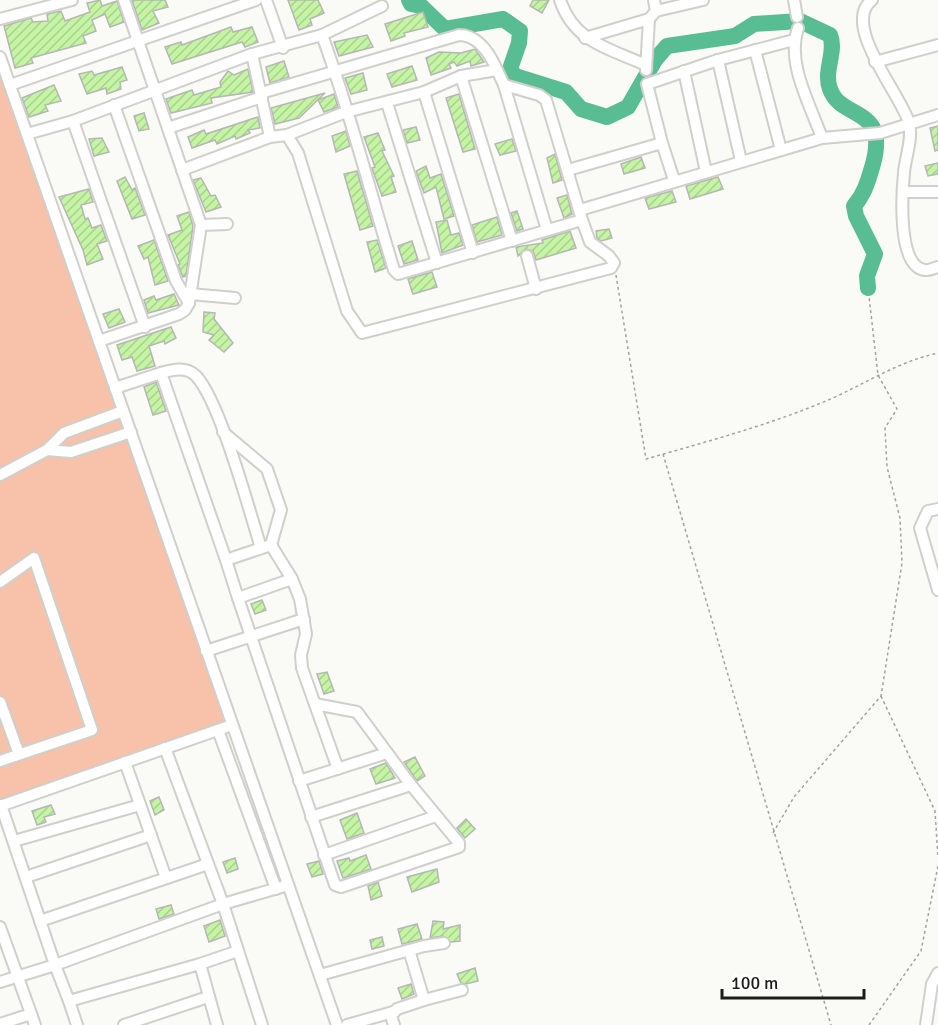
<svg xmlns="http://www.w3.org/2000/svg" width="938" height="1025" font-family="Signika,sans-serif">
	<style>
		.green { fill: #f7c1aa }
		.lines { fill: none; stroke-linecap: round; stroke-linejoin: round }
		.river { stroke: #58bd92; stroke-width: 16 }
		.building { fill: url(#building-hatch); stroke: #b5b7b4; stroke-width: 1.5 }
		.minor-casing { stroke: #cfcfcb; stroke-width: 14 }
		.path { stroke: #a2a29f; stroke-width: 1.5; stroke-dasharray: 3 3; stroke-linecap: butt }
		.minor { stroke: #fff; stroke-width: 10 }
	</style>
	<defs>
		<pattern id="building-hatch" width="6" height="6" patternUnits="userSpaceOnUse" patternTransform="scale(1.5)"><rect width="6" height="6" fill="#c4f4a4"/><path d="M-1 1l2-2M0 6l6-6M5 7l2-2" fill="none" stroke="#a8d18d"/></pattern>
	</defs>
	<rect width="100%" height="100%" fill="#fafaf6"/>
	<polygon class="green" points="0,71 228,721 0,801"/>
	<g class="lines">
		<path class="river" d="M409,0L411,4L421,6L445,29L503,19L520,31L519,43L510,69L515,76L566,92L581,109L607,117L628,107L655,60L667,46L735,36L754,24L800,21L830,35C837,51 823,71 830,89C841,121 889,105 873,164C868,181 865,193 854,206L856,216L875,254L867,276L868,288"/>
	</g>
	<g class="building">
		<polygon points="100,0 102,6 117,1 124,22 110,27 105,14 92,20 96,31 83,36 86,43 31,58 33,63 15,68 4,26 31,18 33,22 48,21 47,14 61,11 65,21 90,12 87,3"/>
		<polygon points="132,0 165,0 168,7 153,11 159,23 142,30"/>
		<polygon points="288,0 318,0 324,13 310,19 312,25 299,30"/>
		<polygon points="533,0 549,0 542,13 530,6"/>
		<polygon points="423,12 428,27 404,33 405,36 391,41 385,24"/>
		<polygon points="231,27 233,32 252,27 258,42 245,47 242,42 172,64 165,47 181,42 182,45"/>
		<polygon points="367,35 373,47 339,56 334,42"/>
		<polygon points="475,49 484,62 471,66 470,61 457,66 454,62 449,64 451,68 431,75 426,58 439,52 461,53"/>
		<polygon points="284,61 289,77 270,83 266,67"/>
		<polygon points="412,66 417,80 392,87 387,74"/>
		<polygon points="122,67 127,80 120,82 121,89 107,94 106,88 87,94 79,74 92,71 94,75"/>
		<polygon points="248,69 253,92 211,98 212,103 171,113 166,99 192,90 194,95 221,87 220,82 228,71 234,75"/>
		<polygon points="363,73 367,90 351,94 345,78"/>
		<polygon points="54,85 61,101 45,105 48,111 29,117 22,98"/>
		<polygon points="325,93 299,118 275,124 271,108"/>
		<polygon points="334,94 338,107 324,112 318,100"/>
		<polygon points="459,94 475,149 463,152 446,98"/>
		<polygon points="144,113 149,129 139,131 134,116"/>
		<polygon points="258,117 260,128 248,130 250,133 236,139 235,136 217,144 215,140 192,148 188,137 204,130 206,134"/>
		<polygon points="938,126 938,150 935,151 930,128"/>
		<polygon points="416,127 420,140 407,143 403,130"/>
		<polygon points="346,131 350,146 336,152 332,136"/>
		<polygon points="378,133 385,150 382,151 394,176 391,177 396,192 382,196 372,168 375,167 364,137"/>
		<polygon points="102,138 109,152 94,156 89,139"/>
		<polygon points="512,139 516,151 500,155 495,144"/>
		<polygon points="555,154 562,180 553,183 547,158"/>
		<polygon points="641,157 645,168 624,174 621,164"/>
		<polygon points="938,163 938,174 928,176 925,166"/>
		<polygon points="426,166 430,178 441,174 454,216 444,219 436,187 424,193 416,171"/>
		<polygon points="357,171 373,226 360,230 344,174"/>
		<polygon points="125,177 132,190 135,188 145,215 132,219 117,181"/>
		<polygon points="718,177 723,189 690,199 686,186"/>
		<polygon points="201,178 211,196 215,195 221,207 206,212 193,180"/>
		<polygon points="89,189 93,202 81,205 85,219 88,218 92,228 101,225 107,241 97,244 103,259 87,265 83,250 59,197"/>
		<polygon points="672,191 676,202 649,209 645,198"/>
		<polygon points="567,195 572,214 564,218 557,198"/>
		<polygon points="517,211 523,229 517,231 511,213"/>
		<polygon points="189,212 193,226 186,276 183,277 178,265 180,264 168,235 182,230 177,216"/>
		<polygon points="497,217 502,235 477,242 472,225"/>
		<polygon points="447,220 451,235 459,233 463,245 442,253 436,222"/>
		<polygon points="609,229 612,238 601,241 597,238 596,231"/>
		<polygon points="570,231 576,248 536,260 533,251 526,249 518,256 516,247 543,243 542,240"/>
		<polygon points="154,240 168,281 155,285 148,257 144,259 138,246"/>
		<polygon points="377,240 386,268 375,272 367,242"/>
		<polygon points="412,241 418,260 404,264 398,246"/>
		<polygon points="432,272 437,287 413,294 408,279"/>
		<polygon points="174,294 179,305 148,313 144,300 154,296 156,300"/>
		<polygon points="119,309 125,322 109,328 103,314"/>
		<polygon points="204,312 215,313 214,319 233,343 224,352 209,340 214,335 203,332"/>
		<polygon points="171,327 176,338 165,344 164,341 149,346 155,366 137,371 132,357 122,360 117,345"/>
		<polygon points="156,382 166,411 153,415 144,387"/>
		<polygon points="262,600 266,610 255,614 251,604"/>
		<polygon points="327,672 334,691 324,694 317,674"/>
		<polygon points="415,757 425,776 417,781 404,762"/>
		<polygon points="386,763 395,778 376,784 370,769"/>
		<polygon points="159,797 164,810 155,815 150,801"/>
		<polygon points="51,805 55,814 44,817 46,822 37,825 32,811"/>
		<polygon points="357,813 364,833 347,839 340,820"/>
		<polygon points="466,819 475,829 465,838 457,828"/>
		<polygon points="366,855 371,869 343,878 337,861 349,858 350,861"/>
		<polygon points="235,858 238,869 227,873 223,862"/>
		<polygon points="319,861 323,874 312,877 307,864"/>
		<polygon points="437,869 439,882 412,892 407,877"/>
		<polygon points="378,882 382,896 371,900 368,886"/>
		<polygon points="171,905 174,914 159,919 156,909"/>
		<polygon points="220,920 225,936 209,942 204,926"/>
		<polygon points="433,921 444,922 443,929 460,925 460,941 451,942 443,936 430,938"/>
		<polygon points="417,924 422,939 402,944 398,929"/>
		<polygon points="382,937 384,946 372,949 370,940"/>
		<polygon points="475,968 478,981 466,984 461,983 457,974"/>
		<polygon points="411,984 414,994 402,999 398,988"/>
	</g>
	<g class="lines">
		<defs>
			<g id="minor">
				<polyline points="124,0 201,225 189,303"/>
				<polyline points="266,0 283,48"/>
				<path d="M560,0C574,42 608,48 646,65"/>
				<polyline points="794,0 797,17"/>
				<path d="M872,0C840,24 902,96 909,123C913,139 905,158 904,173C902,193 897,267 925,270C928,271 934,268 938,267"/>
				<polyline points="656,11 703,0"/>
				<polyline points="0,19 72,0"/>
				<path d="M798,28C786,63 810,104 822,138"/>
				<polyline points="585,38 649,19 656,11 654,0"/>
				<polyline points="755,50 781,150"/>
				<polyline points="252,54 270,137"/>
				<polyline points="0,57 337,1025"/>
				<polyline points="718,60 741,161"/>
				<polyline points="875,62 938,45"/>
				<polyline points="646,70 649,19"/>
				<polyline points="684,71 706,172"/>
				<polyline points="461,76 512,241"/>
				<polyline points="10,85 256,0"/>
				<polyline points="504,85 547,230"/>
				<polyline points="424,92 473,253"/>
				<path d="M261,93L459,35C478,35 490,54 497,70"/>
				<polyline points="387,103 437,263"/>
				<polyline points="73,121 145,327"/>
				<polyline points="168,128 262,97"/>
				<polyline points="27,134 73,121 252,54 322,35 382,6"/>
				<polyline points="287,135 298,153 347,311 362,333 611,268 614,263 609,256 590,242 582,220"/>
				<polyline points="662,143 647,84 718,60 794,40"/>
				<path d="M182,170L270,137L287,135L346,112L424,92L461,76L497,70L504,85L539,95L546,100L582,220L398,274L394,270C370,192 350,111 322,35"/>
				<polyline points="568,170 662,143 674,180"/>
				<polyline points="904,192 938,192"/>
				<polyline points="580,210 822,138 880,133 938,115"/>
				<polyline points="201,225 227,224"/>
				<polyline points="527,256 536,289"/>
				<polyline points="190,294 235,298"/>
				<polyline points="99,341 179,314 185,310 189,303 176,281 114,105"/>
				<path d="M161,373C172,370 186,366 196,376C220,401 249,510 261,548"/>
				<polyline points="115,388 161,373 226,560"/>
				<polyline points="223,432 267,469 281,510 271,545"/>
				<polyline points="47,450 71,452 131,432"/>
				<polyline points="0,475 47,450 64,433 123,411"/>
				<polyline points="938,509 928,511 920,528 938,590"/>
				<polyline points="0,582 34,558 92,730 0,761"/>
				<polyline points="238,598 226,560 271,545 292,579"/>
				<polyline points="206,651 304,619"/>
				<polyline points="0,702 19,754"/>
				<polyline points="315,704 357,712 411,785 459,843 459,847 341,887 335,885 238,598 292,579 300,599 306,634 301,655 302,668 338,769"/>
				<polyline points="218,730 276,889"/>
				<polyline points="125,762 166,878"/>
				<polyline points="299,781 387,753"/>
				<polyline points="0,806 232,725"/>
				<polyline points="311,817 411,785"/>
				<polyline points="14,841 140,805"/>
				<polyline points="324,855 436,816"/>
				<polyline points="26,877 151,835"/>
				<polyline points="40,921 208,864"/>
				<polyline points="0,927 35,1025"/>
				<polyline points="320,975 424,946 444,943"/>
				<polyline points="0,982 55,965 1,805"/>
				<polyline points="424,1000 462,990"/>
				<polyline points="69,1001 55,965 223,904 165,748"/>
				<polyline points="0,1024 31,1014"/>
				<polyline points="77,1025 69,1001 200,964"/>
				<polyline points="124,1025 208,997"/>
				<polyline points="217,1025 200,964 238,951"/>
				<polyline points="262,1025 223,904 288,885"/>
				<polyline points="347,1025 393,1012"/>
				<polyline points="394,1025 391,1016 397,1009 424,1000 409,950"/>
				<polyline points="926,1025 932,984 938,973"/>
			</g>
		</defs>
		<use href="#minor" class="minor-casing"/>
		<g class="path">
			<path d="M616,275L646,459C709,441 773,424 833,398C870,381 898,362 938,353"/>
			<polyline points="663,454 831,1025"/>
			<polyline points="881,696 935,811 938,857"/>
			<polyline points="773,833 794,797 881,696 902,563 900,518 887,467 885,428 897,409 878,375 868,288"/>
			<polyline points="869,1025 921,951 938,866"/>
		</g>
		<use href="#minor" class="minor"/>
	</g>
	<path d="M722 989v9h142v-9" fill="none" stroke="#1c1c1b" stroke-width="3"/>
	<text x="731" y="989" font-size="18" fill="#1c1c1b" stroke="#fffffe" stroke-width="4.5" paint-order="stroke">100 m</text>
</svg>
